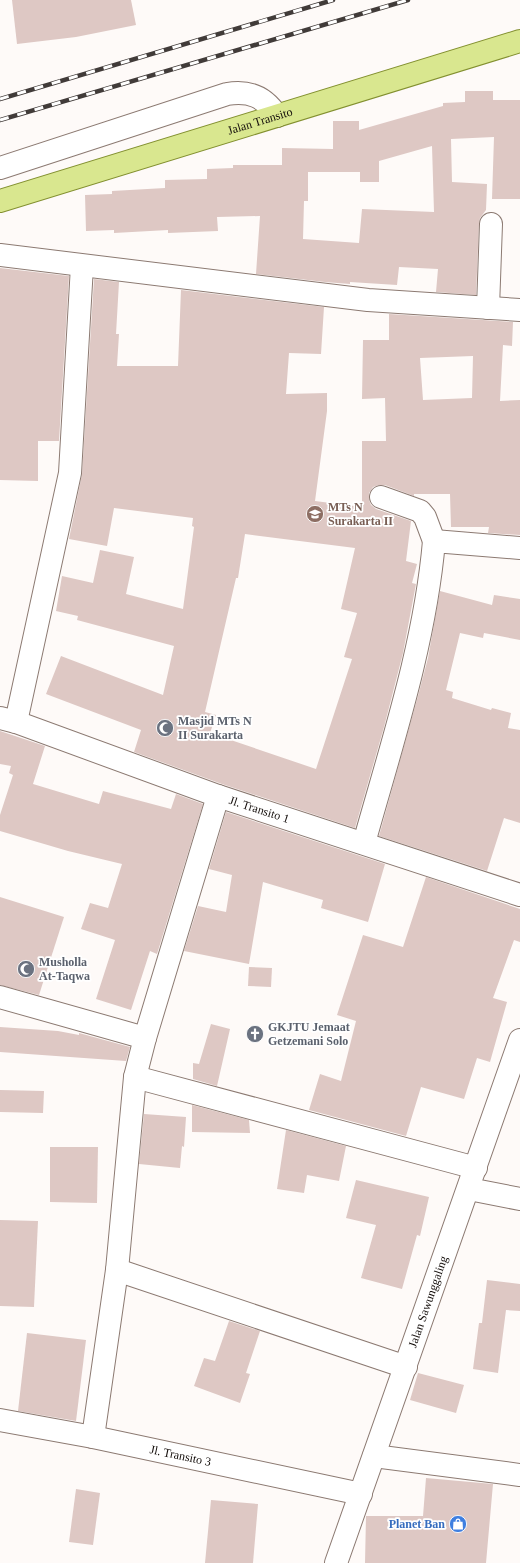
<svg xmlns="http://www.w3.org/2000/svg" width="520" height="1563" font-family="'Times New Roman',serif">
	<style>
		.building { fill: #dec8c4; fill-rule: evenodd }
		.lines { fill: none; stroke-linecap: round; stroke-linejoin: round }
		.minor-casing { stroke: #8c7a72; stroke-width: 24 }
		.major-casing { stroke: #839030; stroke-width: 24 }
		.minor { stroke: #fff; stroke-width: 22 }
		.major { stroke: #d9e78f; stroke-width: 22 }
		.rail-casing { stroke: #413b39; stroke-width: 4.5 }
		.rail { stroke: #fff; stroke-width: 3; stroke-dasharray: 9; stroke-linecap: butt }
		.labels { text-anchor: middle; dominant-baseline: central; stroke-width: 3.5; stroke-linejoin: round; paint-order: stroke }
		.street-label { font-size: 12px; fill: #130d0a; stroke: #fff }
		.education-label { font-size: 12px; font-weight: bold; fill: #785e54; stroke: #fff; text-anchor: start }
		.worship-label { font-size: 12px; font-weight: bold; fill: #5b616d; stroke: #fff; text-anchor: start }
		.shop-label { font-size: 12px; font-weight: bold; fill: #366cbe; stroke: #fff; text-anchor: end }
	</style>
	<rect width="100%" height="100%" fill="#fefaf8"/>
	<g class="building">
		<polygon points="12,0 131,0 136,25 76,37 17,44"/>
		<path d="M465,91H493V100H520V199H492L494,137L451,139L452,182L487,184L486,210L480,218L479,224L476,295L436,292L438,269L399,267L397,285L350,282V284L325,282L256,274L260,216L217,217L218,231L168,233V230L114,233V230L86,231L85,195L112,194V191L165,188V180L207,179V169L233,168V165H282V148L333,149V121H359V130L443,106V103L465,102ZM432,146L434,212L362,209L359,243L303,239L304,201H308V172H360V182H379V161Z"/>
		<polygon points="0,268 69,276 59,441 38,441 38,481 0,480"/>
		<path d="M94,279L119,282L116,334H119L117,366H178L181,290L324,307L321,354L289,353L286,394L327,393V411L315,501L362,507V441H386L385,398L362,399L363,340H389V314L513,322L512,346L503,345L500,401L520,400V535L488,533L489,527H451L450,494H414V496L385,485H379L373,487L369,493V500L371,505L376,509L411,521L406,561L417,564L412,583L416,584L403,653L384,727L355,828L222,784L134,752L141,730L46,694L61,656L163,695L174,646L77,620L78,616L56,611L62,576L93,583L100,550L134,557L126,594L183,609L194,527L192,526L193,518L114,508L107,546L69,539L82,474ZM473,356L472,398L423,400L420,358ZM245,534L355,548L341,609L357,613L344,657L352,659L316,769L210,733L216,715L205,712L236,578H238Z"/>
		<polygon points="440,591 492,605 494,595 520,599 520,640 484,633 483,638 460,633 446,690 453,692 452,698 491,710 492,708 511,713 508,728 520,730 520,823 504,818 487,871 379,836 418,696 428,658"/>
		<polygon points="0,731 45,746 33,784 99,804 103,791 171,809 176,794 203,804 157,954 150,951 131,1010 96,999 115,940 81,929 90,903 108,908 122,864 68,851 0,831 0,815 13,775 9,773 11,766 0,764"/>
		<polygon points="226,812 385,864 368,922 321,908 323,900 263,882 249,964 184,951 198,906 226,912 232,875 209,869"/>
		<polygon points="426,877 520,909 520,942 514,940 493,998 507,1002 490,1062 477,1058 464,1099 421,1087 406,1136 309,1110 320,1074 341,1081 356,1021 337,1015 363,935 403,947"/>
		<polygon points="0,897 64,917 39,995 0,985"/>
		<polygon points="249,967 272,968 271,987 248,986"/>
		<polygon points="211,1024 230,1029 217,1086 193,1079 193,1063 199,1064"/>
		<polygon points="0,1027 58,1031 79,1035 79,1033 130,1047 126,1061 0,1052"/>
		<polygon points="0,1090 44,1091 43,1113 0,1112"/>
		<polygon points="192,1105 249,1120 250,1133 192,1132"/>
		<polygon points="144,1114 186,1117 184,1147 182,1146 180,1168 139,1164"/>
		<polygon points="286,1130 346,1146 339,1181 307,1175 304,1193 277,1189"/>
		<polygon points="50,1147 98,1147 97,1203 50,1202"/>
		<polygon points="356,1180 429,1197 420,1236 417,1235 402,1289 361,1278 376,1225 346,1218"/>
		<polygon points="0,1220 38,1221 34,1307 0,1306"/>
		<polygon points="487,1280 520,1284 520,1311 506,1310 498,1373 473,1369 479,1323 482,1323"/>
		<polygon points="229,1321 260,1331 246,1373 250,1374 240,1403 194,1386 204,1358 215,1361"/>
		<polygon points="27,1333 86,1340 76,1421 18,1411"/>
		<polygon points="418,1373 464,1385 456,1413 410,1400"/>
		<polygon points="426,1478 493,1484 486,1563 365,1563 366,1516 423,1516"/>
		<polygon points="76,1489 100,1493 93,1545 69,1542"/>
		<polygon points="211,1500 258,1504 253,1563 205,1563"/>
	</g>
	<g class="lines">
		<defs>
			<g id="minor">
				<path d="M0,168L227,94C250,90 265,97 277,116"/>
				<polyline points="0,255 368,300 520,310"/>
				<polyline points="488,308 491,224"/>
				<polyline points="381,497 420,511 425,517 434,541"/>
				<path id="s1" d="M0,718L16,722L218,796L520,895"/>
				<polyline points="16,722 70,473 82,266"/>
				<path d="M364,843C392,743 425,644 434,541L520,548"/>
				<polyline points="0,997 145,1038"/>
				<polyline points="135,1077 476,1168"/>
				<polyline points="469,1189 520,1199"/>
				<polyline points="117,1270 406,1367"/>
				<path id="s2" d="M0,1420L93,1437L361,1494"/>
				<polyline points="93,1437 117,1270 135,1077 145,1038 218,796"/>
				<polyline points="374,1456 520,1475"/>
				<path id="s3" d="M336,1563L520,1040"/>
			</g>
			<g id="major">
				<path id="s4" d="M0,201L520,41"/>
			</g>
		</defs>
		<use href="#minor" class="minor-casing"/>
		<use href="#major" class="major-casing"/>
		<use href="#minor" class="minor"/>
		<use href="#major" class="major"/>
		<defs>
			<g id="rail">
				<polyline points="0,99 333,0"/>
				<polyline points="0,120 408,0"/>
			</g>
		</defs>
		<use href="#rail" class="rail-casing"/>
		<use href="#rail" class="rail"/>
	</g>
	<defs>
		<symbol id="school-disc" viewBox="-11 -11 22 22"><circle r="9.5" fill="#8d6e63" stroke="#fff"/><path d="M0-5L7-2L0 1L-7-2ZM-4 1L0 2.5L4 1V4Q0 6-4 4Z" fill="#fff"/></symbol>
		<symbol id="mosque-disc" viewBox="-11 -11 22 22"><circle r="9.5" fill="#6b7280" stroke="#fff"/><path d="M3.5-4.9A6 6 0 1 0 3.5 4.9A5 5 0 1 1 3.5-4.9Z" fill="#fff"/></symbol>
		<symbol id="church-disc" viewBox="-11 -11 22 22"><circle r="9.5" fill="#6b7280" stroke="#fff"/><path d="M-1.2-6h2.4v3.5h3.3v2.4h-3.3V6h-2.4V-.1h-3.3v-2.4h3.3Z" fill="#fff"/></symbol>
		<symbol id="shop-disc" viewBox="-11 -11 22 22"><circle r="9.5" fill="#3f7fe0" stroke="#fff"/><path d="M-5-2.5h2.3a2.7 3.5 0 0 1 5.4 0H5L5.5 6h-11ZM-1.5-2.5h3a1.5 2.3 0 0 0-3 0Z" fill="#fff"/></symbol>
	</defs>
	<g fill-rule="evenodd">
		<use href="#school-disc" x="305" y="504" width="20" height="20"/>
		<use href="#mosque-disc" x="155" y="718" width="20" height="20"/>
		<use href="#mosque-disc" x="16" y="959" width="20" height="20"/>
		<use href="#church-disc" x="245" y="1024" width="20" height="20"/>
		<use href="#shop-disc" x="448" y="1514" width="20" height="20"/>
	</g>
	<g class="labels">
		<g class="street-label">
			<text stroke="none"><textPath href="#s4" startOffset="272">Jalan Transito</textPath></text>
			<text stroke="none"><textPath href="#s1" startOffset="275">Jl. Transito 1</textPath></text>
			<text stroke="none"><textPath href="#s3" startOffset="277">Jalan Sawunggaling</textPath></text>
			<text stroke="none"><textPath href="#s2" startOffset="184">Jl. Transito 3</textPath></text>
		</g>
		<g class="education-label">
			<text x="328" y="507">MTs N<tspan x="328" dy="14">Surakarta II</tspan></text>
		</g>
		<g class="worship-label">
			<text x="178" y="721">Masjid MTs N<tspan x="178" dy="14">II Surakarta</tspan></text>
			<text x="39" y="962">Musholla<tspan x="39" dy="14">At-Taqwa</tspan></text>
			<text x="268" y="1027">GKJTU Jemaat<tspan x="268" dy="14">Getzemani Solo</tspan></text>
		</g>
		<g class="shop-label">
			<text x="445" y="1524">Planet Ban</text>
		</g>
	</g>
</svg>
